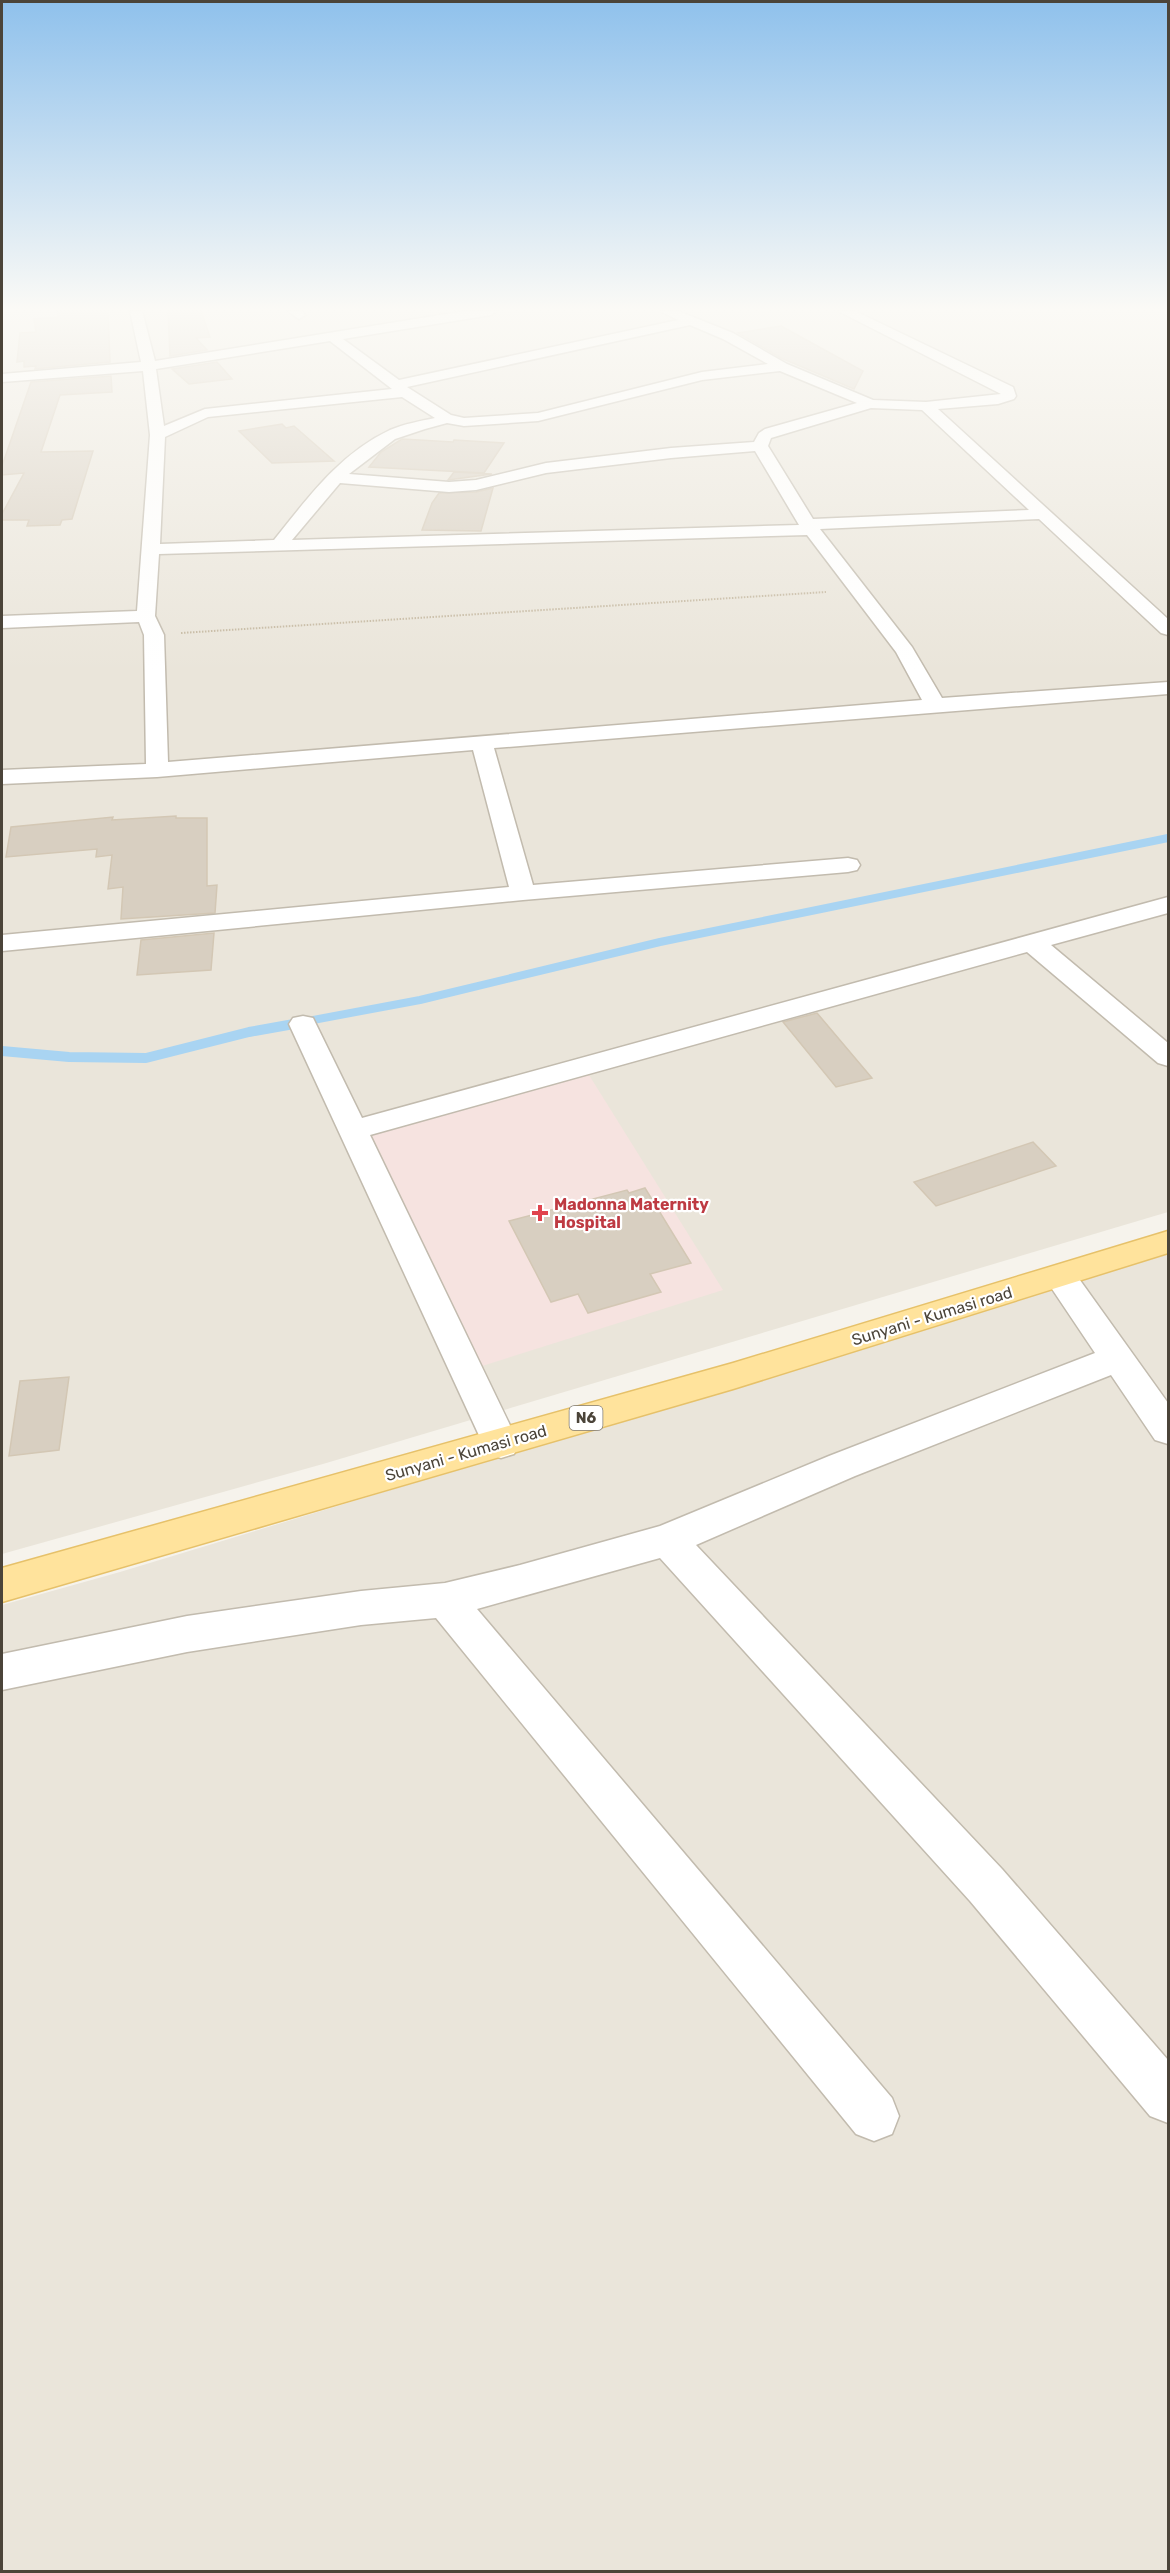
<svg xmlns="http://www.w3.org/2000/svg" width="1170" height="2573" font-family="Rubik,sans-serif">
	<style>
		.residential { fill: #eae5da }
		.medical { fill: #f6e3e0 }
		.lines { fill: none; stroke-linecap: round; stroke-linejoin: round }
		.stream-far1 { stroke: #a9d4f2; stroke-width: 8 }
		.stream { stroke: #a9d4f2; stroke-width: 10 }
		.building { fill: #d8cfc1; stroke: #d3c7b4; stroke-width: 1.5 }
		.street-casing { stroke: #c2bbae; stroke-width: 3 }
		.primary-casing { stroke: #e6c16a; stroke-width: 3 }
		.path { stroke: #c4b79f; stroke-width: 2; stroke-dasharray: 1.5 1.5; stroke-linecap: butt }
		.street { fill: #fff; fill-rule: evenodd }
		.primary { fill: #ffe39c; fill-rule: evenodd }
		.health-dot { fill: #e0444e; stroke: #fff; stroke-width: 2 }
		.labels { text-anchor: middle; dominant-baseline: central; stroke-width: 4.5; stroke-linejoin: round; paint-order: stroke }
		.shield { fill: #fff; stroke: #817c74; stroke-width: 1.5 }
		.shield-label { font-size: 15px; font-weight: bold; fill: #4b4439 }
		.health-label { font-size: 16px; font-weight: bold; fill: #be3a42; stroke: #fff; text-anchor: start }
		.street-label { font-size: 16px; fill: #4b4439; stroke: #fff }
	</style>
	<rect width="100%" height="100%" fill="#f6f3ec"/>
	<g class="residential">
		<polygon points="2,311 1168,311 1168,1212 323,1464 2,1554"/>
		<polygon points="1168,1254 1168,2571 2,2572 2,1605 120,1572"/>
	</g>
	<polygon class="medical" points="589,1075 723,1290 479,1367 368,1136"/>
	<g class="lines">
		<polyline class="stream-far1" points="297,1023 420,1000 660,942 1168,838"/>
		<polyline class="stream" points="2,1051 69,1057 146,1058 249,1032 305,1022"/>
	</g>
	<g class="building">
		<polygon points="57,311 108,311 110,362 35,369 36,366 24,367 24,361 17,362 20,333 36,332 34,319 58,317"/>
		<polygon points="168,311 201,311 210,337 196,338 207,350 170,356"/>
		<polygon points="781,326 863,371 854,389 781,358 738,333"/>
		<polygon points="217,362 232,379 189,384 172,369"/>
		<polygon points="111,376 112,392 60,395 41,452 93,451 72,519 62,520 60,525 27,526 29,520 2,520 2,514 24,473 2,475 2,466 31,382"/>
		<polygon points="282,424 286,428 294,426 334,461 272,463 239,431"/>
		<polygon points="402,439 453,442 454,440 504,443 484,473 369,467 381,452"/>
		<polygon points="454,472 492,474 448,480"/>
		<polygon points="493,488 481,531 422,530 432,503 439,493 476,492"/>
		<polygon points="176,816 176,818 207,818 207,886 217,885 215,913 121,919 123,887 108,889 112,855 96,857 97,849 6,857 11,827 113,817 112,820"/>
		<polygon points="214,933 211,970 137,975 141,940"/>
		<polygon points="817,1013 872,1078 836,1087 783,1022"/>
		<polygon points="1033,1142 1056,1166 936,1206 914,1182"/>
		<polygon points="645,1188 691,1263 650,1274 661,1292 588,1313 578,1294 551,1302 509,1221 627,1190 629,1193"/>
		<polygon points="69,1377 59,1450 9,1456 20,1381"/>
	</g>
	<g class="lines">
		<defs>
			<g id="street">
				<path d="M130,311H142L155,361L465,311H497L491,315L343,339L399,380L678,320L660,311H678L733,333L787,364L873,400L926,402L1001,394L838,311H855L1013,387L1016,396L1014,399L998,404L938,409L1168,619V635L1161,633L1039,519L820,529L912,647L942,698L1168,682V694L494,748L533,885L848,858L857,860L860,865L857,870L848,872L523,900L2,951V935L509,887L473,750L157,777L2,784V770L146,764L144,635L139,622L2,628V616L137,611L150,435L143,371L2,382V374L141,362ZM690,325L723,339L768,364L702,372L538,413L464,418L451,415L407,387ZM330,341L392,389L205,409L164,426L156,369ZM780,371L857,403L765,429L759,433L754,442L671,448L546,463L476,480L449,482L349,474L395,439L425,429L447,423L464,426L538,421L702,380ZM402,397L435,418C420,421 404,424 390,430C340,453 307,499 274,540L160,544L165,437L208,417ZM871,408L922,410L1029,510L813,519L768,446L771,438ZM755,451L799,525L292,540L340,483L449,492L476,490L546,473L671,458ZM807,535L896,652L922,700L168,762L164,635L155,616L159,554Z"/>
				<polygon points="288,311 302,311 305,315 299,319"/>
				<polygon points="1168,897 1168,913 1051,945 1168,1043 1168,1066 1158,1063 1027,952 370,1135 519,1444 514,1454 501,1458 488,1454 483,1444 289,1024 293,1018 303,1016 313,1018 362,1118"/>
				<polygon points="1060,1265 1072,1269 1168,1403 1168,1444 1155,1440 1111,1375 855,1476 696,1545 1002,1869 1168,2060 1168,2123 1150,2116 970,1901 660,1558 477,1609 892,2098 899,2116 892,2134 874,2141 856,2134 436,1618 361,1625 187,1652 2,1690 2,1654 187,1616 361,1591 445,1583 520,1565 660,1526 829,1456 1095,1353 1044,1277 1048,1269"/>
			</g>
			<polygon id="primary" points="1168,1231 1168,1253 733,1389 2,1602 2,1568 733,1363"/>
		</defs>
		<use href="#street" class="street-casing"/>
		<use href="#primary" class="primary-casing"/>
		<polyline class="path" points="181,633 826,592"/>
		<use href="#street" class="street"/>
		<use href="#primary" class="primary"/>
	</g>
	<linearGradient id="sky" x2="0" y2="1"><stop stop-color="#8fc1ec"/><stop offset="0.46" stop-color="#fbfaf6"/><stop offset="1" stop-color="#fbfaf6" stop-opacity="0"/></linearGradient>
	<rect width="1170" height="672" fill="url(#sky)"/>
	<path class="health-dot" d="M537 1204h6v6h6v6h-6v6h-6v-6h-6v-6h6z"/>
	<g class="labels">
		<rect class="shield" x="569.5" y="1406" width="33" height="24" rx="4.5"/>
		<g class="shield-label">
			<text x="586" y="1418">N6</text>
		</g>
		<g class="health-label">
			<text x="554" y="1204">Madonna Maternity<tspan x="554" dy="18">Hospital</tspan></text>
		</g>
		<g class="street-label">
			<text transform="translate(932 1316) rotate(-17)">Sunyani - Kumasi road</text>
			<text transform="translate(466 1453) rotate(-16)">Sunyani - Kumasi road</text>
		</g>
	</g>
	<rect width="1170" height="2573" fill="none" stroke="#4b4439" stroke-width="6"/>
</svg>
